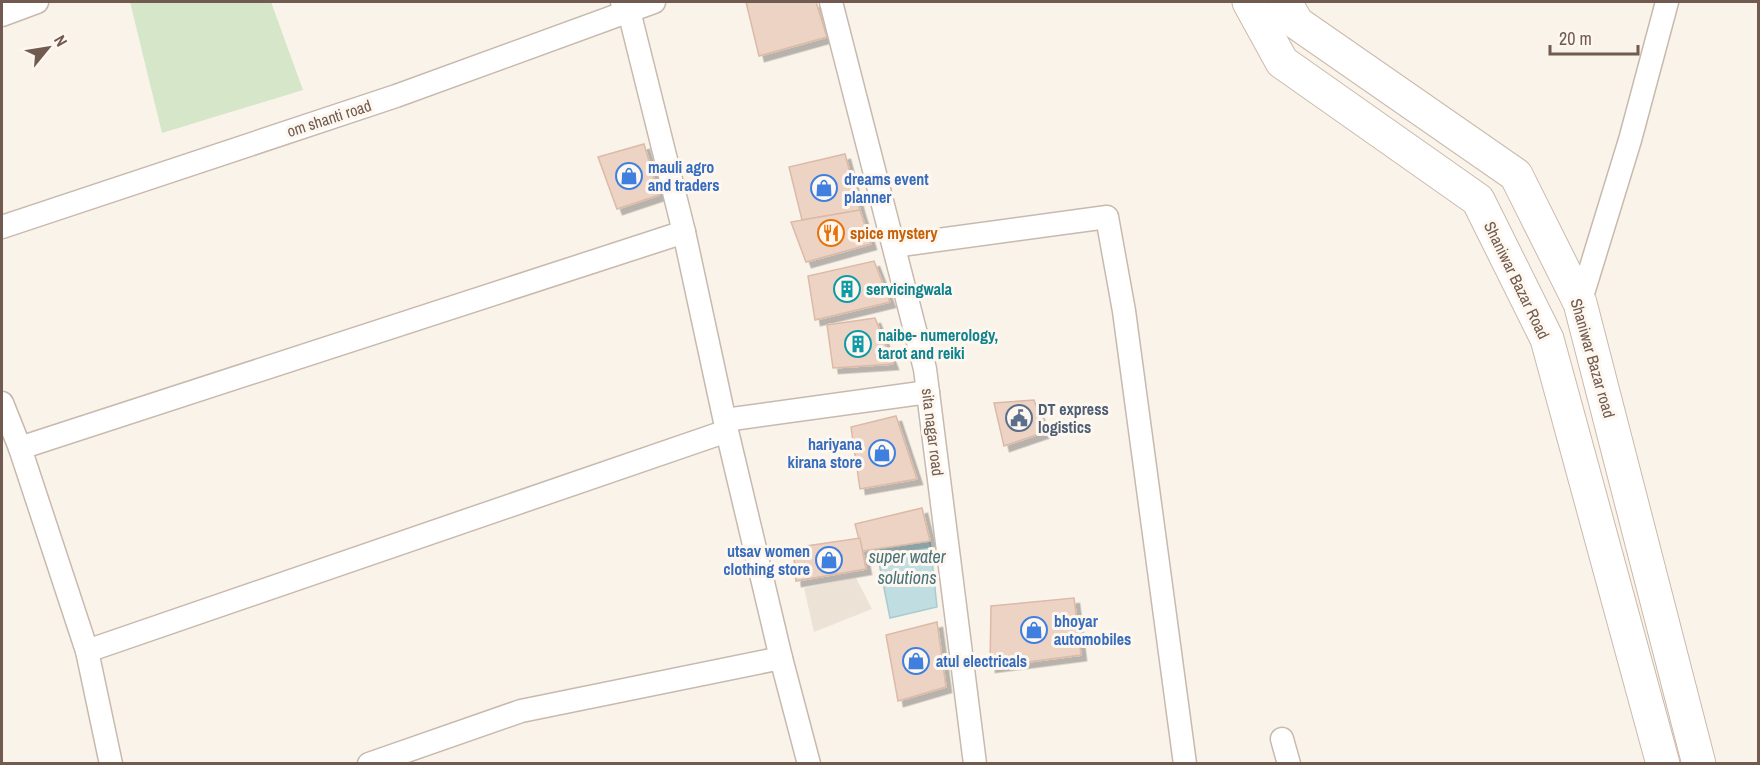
<svg xmlns="http://www.w3.org/2000/svg" width="1760" height="765" font-family="'Archivo Narrow',sans-serif">
	<style>
		.residential { fill: #ede2d6 }
		.green { fill: #d5e6c9 }
		.water { fill: #c0dde1; stroke: #a8ccd1; stroke-width: 1.5 }
		.building { fill: #ecd3c4; stroke: #dcbaa7; stroke-width: 1.5; filter: url(#shadow) }
		.lines { fill: none; stroke-linecap: round; stroke-linejoin: round }
		.street-casing { stroke: #c8b9ae; stroke-width: 25 }
		.secondary-casing { stroke: #cbb9ac; stroke-width: 35 }
		.street { stroke: #fff; stroke-width: 22 }
		.secondary { stroke: #fff; stroke-width: 33 }
		.labels { text-anchor: middle; dominant-baseline: central; stroke-width: 6; stroke-linejoin: round; paint-order: stroke }
		.street-label { font-size: 16px; fill: #715b50; stroke: #fdf7ef }
		.shop-label { font-size: 16px; font-weight: bold; fill: #366cbe; stroke: #fdf7ef; text-anchor: start }
		.food-label { font-size: 16px; font-weight: bold; fill: #c56008; stroke: #fdf7ef; text-anchor: start }
		.culture-label { font-size: 16px; font-weight: bold; fill: #0d838f; stroke: #fdf7ef; text-anchor: start }
		.service-label { font-size: 16px; font-weight: bold; fill: #4e5e75; stroke: #fdf7ef; text-anchor: start }
		.water-label { font-size: 18px; font-style: italic; fill: #49737b; stroke: #fdf7ef }
	</style>
	<defs>
		<filter id="shadow"><feDropShadow dx="5.5" dy="5.5" stdDeviation="0" flood-color="#0004"/></filter>
	</defs>
	<rect width="100%" height="100%" fill="#faf3e9"/>
	<polygon class="residential" points="856,578 872,609 814,632 804,588"/>
	<polygon class="green" points="130,2 271,2 303,90 162,133"/>
	<polygon class="water" points="874,538 930,541 937,607 890,618"/>
	<g class="building">
		<polygon points="746,2 816,2 827,37 759,56"/>
		<polygon points="644,144 659,195 617,209 598,157"/>
		<polygon points="845,154 860,210 802,220 789,167"/>
		<polygon points="860,210 871,244 806,262 791,222"/>
		<polygon points="874,261 890,302 815,320 808,276"/>
		<polygon points="875,318 893,364 833,368 827,325"/>
		<polygon points="1034,400 1045,432 1004,446 994,403"/>
		<polygon points="896,416 917,479 860,489 851,427"/>
		<polygon points="922,508 930,541 862,551 855,524"/>
		<polygon points="860,538 866,569 796,581 793,548"/>
		<polygon points="1074,598 1081,655 990,667 991,606"/>
		<polygon points="937,622 946,687 898,701 886,635"/>
	</g>
	<g class="lines">
		<defs>
			<g id="street">
				<polyline points="622,2 629,11 684,232 727,431 781,658 809,764"/>
				<polyline points="831,2 925,369 975,764"/>
				<polyline points="2,15 37,2"/>
				<polyline points="2,227 396,96 654,2"/>
				<polyline points="684,232 20,448 87,651 727,431"/>
				<polyline points="894,246 1107,217 1124,311 1185,764"/>
				<polyline points="1580,303 1630,140 1667,2"/>
				<polyline points="2,403 20,448"/>
				<polyline points="725,420 928,392"/>
				<polyline points="87,651 111,764"/>
				<polyline points="1282,739 1289,764"/>
				<polyline points="369,764 521,711 781,658"/>
			</g>
			<g id="secondary">
				<polyline points="1249,2 1282,62 1478,200 1547,339 1663,764"/>
				<polyline points="1285,2 1297,23 1516,175 1580,303 1699,764"/>
			</g>
		</defs>
		<use href="#street" class="street-casing"/>
		<use href="#secondary" class="secondary-casing"/>
		<use href="#street" class="street"/>
		<use href="#secondary" class="secondary"/>
	</g>
	<defs>
		<symbol id="shop-ring" viewBox="-11 -11 22 22"><circle r="9.5" fill="#fdf7ef" stroke="#3f7fe0" stroke-width="1.5"/><path d="M-5-2.5h2.3a2.7 3.5 0 0 1 5.4 0H5L5.5 6h-11ZM-1.5-2.5h3a1.5 2.3 0 0 0-3 0Z" fill="#3f7fe0"/></symbol>
		<symbol id="restaurant-ring" viewBox="-11 -11 22 22"><circle r="9.5" fill="#fdf7ef" stroke="#e8710a" stroke-width="1.5"/><path d="M-5-6h1v4h1v-4h1v4h1v-4h1v5L-1.5 .5V6h-2V.5L-5-1ZM5-6V6H3V1.5H1.5Q1.5-4 5-6Z" fill="#e8710a"/></symbol>
		<symbol id="building-ring" viewBox="-11 -11 22 22"><circle r="9.5" fill="#fdf7ef" stroke="#0f9aa8" stroke-width="1.5"/><path d="M-4-6H4V6H1V3H-1V6H-4ZM-2.5-4.3h1.7v1.8h-1.7ZM.8-4.3h1.7v1.8H.8ZM-2.5-1h1.7V.8h-1.7ZM.8-1h1.7V.8H.8Z" fill="#0f9aa8"/></symbol>
		<symbol id="civic-ring" viewBox="-11 -11 22 22"><circle r="9.5" fill="#fdf7ef" stroke="#5c6f8a" stroke-width="1.5"/><path d="M-.6-6.5H3V-4.5H.6V-3L4-1V1h2V6H-6V1h2V-1L-.6-3ZM-1.2 2.5V6h2.4V2.5Z" fill="#5c6f8a"/></symbol>
	</defs>
	<g fill-rule="evenodd">
		<use href="#shop-ring" x="614" y="161" width="30" height="30"/>
		<use href="#shop-ring" x="809" y="173" width="30" height="30"/>
		<use href="#restaurant-ring" x="816" y="218" width="30" height="30"/>
		<use href="#building-ring" x="832" y="274" width="30" height="30"/>
		<use href="#building-ring" x="843" y="329" width="30" height="30"/>
		<use href="#civic-ring" x="1004" y="403" width="30" height="30"/>
		<use href="#shop-ring" x="867" y="438" width="30" height="30"/>
		<use href="#shop-ring" x="814" y="545" width="30" height="30"/>
		<use href="#shop-ring" x="1019" y="615" width="30" height="30"/>
		<use href="#shop-ring" x="901" y="646" width="30" height="30"/>
	</g>
	<g class="labels">
		<g class="street-label">
			<text transform="translate(329 118) rotate(-18)">om shanti road</text>
			<text transform="translate(1517 280) rotate(64)">Shaniwar Bazar Road</text>
			<text transform="translate(1593 358) rotate(74)">Shaniwar Bazar road</text>
			<text transform="translate(933 432) rotate(83)">sita nagar road</text>
		</g>
		<g class="shop-label">
			<text x="648" y="167">mauli agro<tspan x="648" dy="18">and traders</tspan></text>
			<text x="844" y="179">dreams event<tspan x="844" dy="18">planner</tspan></text>
			<text x="862" y="444" text-anchor="end">hariyana<tspan x="862" dy="18">kirana store</tspan></text>
			<text x="810" y="551" text-anchor="end">utsav women<tspan x="810" dy="18">clothing store</tspan></text>
			<text x="1054" y="621">bhoyar<tspan x="1054" dy="18">automobiles</tspan></text>
			<text x="936" y="661">atul electricals</text>
		</g>
		<g class="food-label">
			<text x="850" y="233">spice mystery</text>
		</g>
		<g class="culture-label">
			<text x="866" y="289">servicingwala</text>
			<text x="878" y="335">naibe- numerology,<tspan x="878" dy="18">tarot and reiki</tspan></text>
		</g>
		<g class="service-label">
			<text x="1038" y="409">DT express<tspan x="1038" dy="18">logistics</tspan></text>
		</g>
		<g class="water-label">
			<text x="907" y="556">super water<tspan x="907" dy="21">solutions</tspan></text>
		</g>
	</g>
	<rect width="1760" height="765" fill="none" stroke="#715b50" stroke-width="6"/>
	<g transform="translate(48 48) rotate(60)" stroke="#fdf7ef" stroke-width="4.5" paint-order="stroke">
	<path d="M0-4.5L10 22L0 15L-10 22Z" fill="#715b50"/>
	<text y="-9" font-size="16" font-weight="bold" text-anchor="middle" fill="#715b50">N</text>
	</g>
	<path d="M1550 45v9h88v-9" fill="none" stroke="#715b50" stroke-width="3"/>
	<text x="1559" y="45" font-size="18" fill="#715b50" stroke="#fdf7ef" stroke-width="4.5" paint-order="stroke">20 m</text>
</svg>
